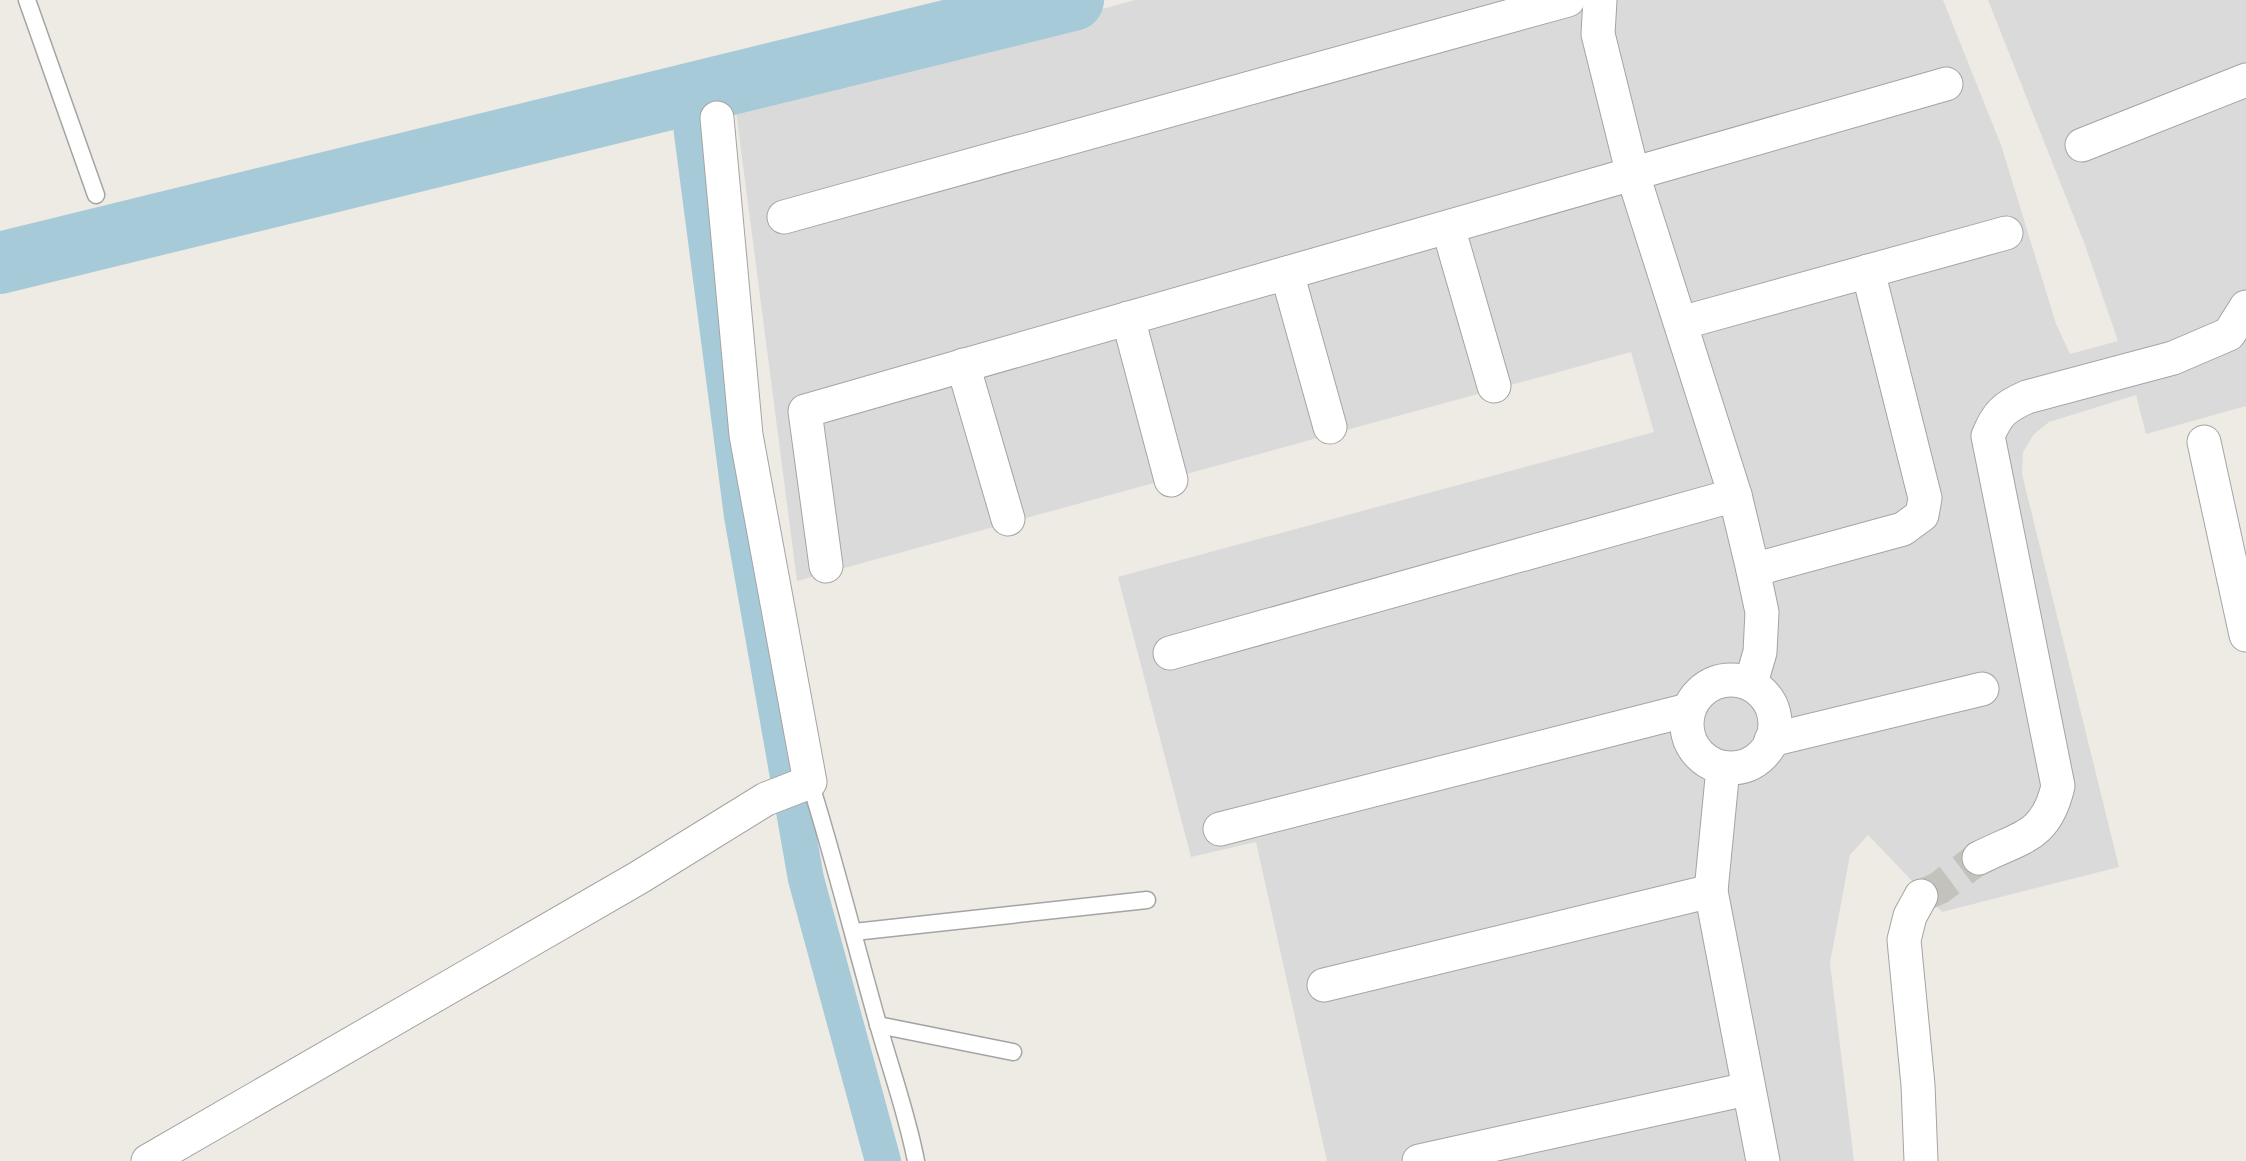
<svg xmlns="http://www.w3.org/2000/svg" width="2246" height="1161" font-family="'Noto Sans',sans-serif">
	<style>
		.residential { fill: #dbdada }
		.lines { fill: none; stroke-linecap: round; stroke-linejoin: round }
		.canal { stroke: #a7cad9; stroke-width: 36 }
		.river { stroke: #a7cad9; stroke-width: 62 }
		.street-tunnel { stroke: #c4c2bc; stroke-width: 33; stroke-dasharray: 33 16; stroke-linecap: butt }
		.lane-casing { stroke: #a4a4a4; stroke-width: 19 }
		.street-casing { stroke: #a4a4a4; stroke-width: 35 }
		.lane { stroke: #fff; stroke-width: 16 }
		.street { stroke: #fff; stroke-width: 33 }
	</style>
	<rect width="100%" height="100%" fill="#eeebe4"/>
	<polygon class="residential" points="1135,0 1943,0 2001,145 2056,324 2070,354 2118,341 2085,245 1988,0 2246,0 2246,406 2146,434 2136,395 2049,422 2034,434 2023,452 2022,474 2119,867 1942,912 1868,835 1850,855 1830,963 1854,1161 1327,1161 1256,842 1191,857 1118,577 1654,432 1631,352 797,581 736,111"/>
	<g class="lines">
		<polyline class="canal" points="687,95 742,516 806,879 883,1161"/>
		<polyline class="river" points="0,263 1073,0"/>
		<polyline class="street-tunnel" points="1921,896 1939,888 1979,858"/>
		<defs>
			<g id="lane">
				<polyline points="27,0 96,195"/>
				<path d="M810,782C835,862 855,943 878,1024C891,1070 907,1114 916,1161"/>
				<polyline points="854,932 1147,900"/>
				<polyline points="878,1025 1013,1052"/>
			</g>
			<g id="street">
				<polyline points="1600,0 1598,34 1633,175 1735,495 1753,570 1762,612 1760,652 1751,683"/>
				<polyline points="2082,145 2246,80"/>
				<polyline points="784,217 1568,0"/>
				<polyline points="1448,227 1494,386"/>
				<polyline points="1287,273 1330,427"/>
				<polyline points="1128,318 1171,480"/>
				<polyline points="1681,323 2006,233"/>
				<polyline points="963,365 1008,519"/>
				<polyline points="2204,442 2246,635"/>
				<polyline points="826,566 805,411 1946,84"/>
				<polyline points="1753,570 1903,529 1922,515 1925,498 1868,271"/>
				<polyline points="1170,653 1735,495"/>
				<circle cx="1731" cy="724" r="44"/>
				<polyline points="1771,740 1982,689"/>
				<polyline points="1723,768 1711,891 1763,1161"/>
				<polyline points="1220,829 1688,710"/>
				<path d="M1979,858C2023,836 2046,837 2058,786L1988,436C1997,414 2004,407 2027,397L2173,358L2229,334L2246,307"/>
				<polyline points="1324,985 1711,891"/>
				<polyline points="148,1161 638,878 766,799 810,782 746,435 717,118"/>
				<polyline points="1419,1161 1747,1089"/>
				<polyline points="1921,1161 1918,1085 1904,940 1910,916 1921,896"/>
			</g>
		</defs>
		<use href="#lane" class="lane-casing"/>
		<use href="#street" class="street-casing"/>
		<use href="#lane" class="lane"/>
		<use href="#street" class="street"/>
	</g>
</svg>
